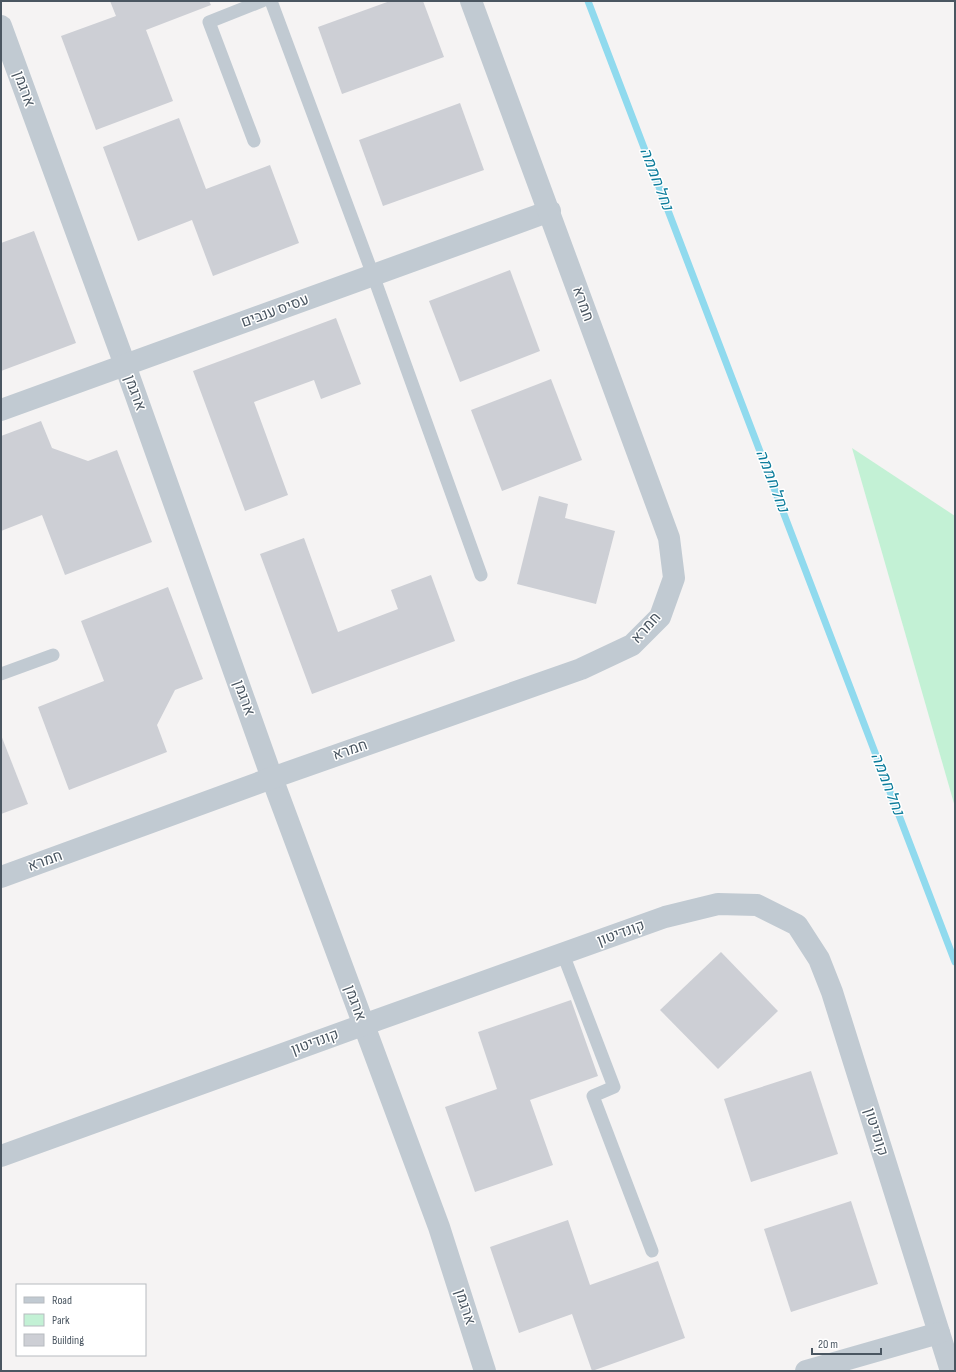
<svg xmlns="http://www.w3.org/2000/svg" width="956" height="1372" font-family="'Sofia Sans Condensed',Heebo,sans-serif">
	<style>
		.green { fill: #c3f1d5 }
		.lines { fill: none; stroke-linecap: round; stroke-linejoin: round }
		.stream { stroke: #90daee; stroke-width: 7 }
		.building { fill: #cdcfd5 }
		.lane { stroke: #c1cad2; stroke-width: 13 }
		.street { stroke: #c1cad2; stroke-width: 22 }
		.labels { text-anchor: middle; dominant-baseline: central; stroke-width: 3; stroke-linejoin: round; paint-order: stroke }
		.street-label { font-size: 15px; fill: #4a5661; stroke: #fff }
		.water-label { font-size: 16px; font-style: italic; fill: #0c7c9b; stroke: #fff }
	</style>
	<rect width="100%" height="100%" fill="#f5f3f3"/>
	<polygon class="green" points="852,448 955,516 955,807"/>
	<g class="lines">
		<polyline class="stream" points="588,1 955,962"/>
	</g>
	<g class="building">
		<polygon points="110,1 209,1 211,5 146,30 173,101 96,130 61,36 116,16"/>
		<polygon points="390,1 423,1 444,57 342,94 318,27"/>
		<polygon points="460,103 484,170 383,206 359,140"/>
		<polygon points="179,118 206,189 270,165 299,243 213,276 192,220 138,241 103,147"/>
		<polygon points="34,231 76,343 1,371 1,243"/>
		<polygon points="510,270 540,351 460,382 429,301"/>
		<polygon points="336,318 361,384 321,399 314,380 254,402 288,495 245,511 193,371"/>
		<polygon points="551,379 582,460 502,491 471,410"/>
		<polygon points="41,421 52,448 88,461 117,450 152,542 65,575 42,515 1,531 1,436"/>
		<polygon points="539,496 568,504 565,518 615,531 596,604 517,584"/>
		<polygon points="304,538 338,632 398,609 391,590 431,575 455,641 312,694 260,554"/>
		<polygon points="168,587 203,679 175,690 157,725 167,752 69,790 38,707 104,681 81,621"/>
		<polygon points="1,735 28,804 1,814"/>
		<polygon points="721,952 778,1011 718,1069 660,1010"/>
		<polygon points="571,1000 598,1076 530,1100 553,1165 475,1192 445,1107 497,1089 478,1032"/>
		<polygon points="811,1071 838,1154 751,1182 724,1099"/>
		<polygon points="851,1201 878,1284 791,1312 764,1229"/>
		<polygon points="568,1220 590,1285 658,1261 685,1338 592,1371 572,1314 519,1333 490,1247"/>
	</g>
	<g class="lines">
		<g class="lane">
			<polyline points="271,1 373,275 481,575"/>
			<polyline points="254,141 209,22 262,1"/>
			<polyline points="1,674 53,655"/>
			<polyline points="563,954 614,1087 593,1096 652,1251"/>
		</g>
		<g class="street">
			<polyline points="1,26 125,365 272,778 439,1227 485,1371"/>
			<polyline points="1,410 550,211"/>
			<polyline points="1,877 272,778 581,669 632,645 660,617 674,578 669,538 471,1"/>
			<polyline points="1,1156 363,1025 665,917 718,904 757,905 797,925 819,959 832,992 951,1371"/>
			<polyline points="806,1371 939,1333"/>
		</g>
	</g>
	<g class="labels">
		<g class="street-label">
			<text transform="translate(24 89) rotate(70)">ארגמן</text>
			<text transform="translate(583 304) rotate(70)">חמרא</text>
			<text transform="translate(275 311) rotate(-20)">עסיס ענבים</text>
			<text transform="translate(135 393) rotate(70)">ארגמן</text>
			<text transform="translate(646 628) rotate(-48)">חמרא</text>
			<text transform="translate(244 698) rotate(70)">ארגמן</text>
			<text transform="translate(350 750) rotate(-19)">חמרא</text>
			<text transform="translate(45 861) rotate(-20)">חמרא</text>
			<text transform="translate(621 933) rotate(-20)">קונדיטון</text>
			<text transform="translate(355 1003) rotate(70)">ארגמן</text>
			<text transform="translate(315 1042) rotate(-20)">קונדיטון</text>
			<text transform="translate(876 1132) rotate(73)">קונדיטון</text>
			<text transform="translate(465 1307) rotate(72)">ארגמן</text>
		</g>
		<g class="water-label">
			<text transform="translate(656 179) rotate(69)">נחל חממה</text>
			<text transform="translate(772 481) rotate(69)">נחל חממה</text>
			<text transform="translate(887 784) rotate(69)">נחל חממה</text>
		</g>
	</g>
	<rect width="956" height="1372" fill="none" stroke="#4a5661" stroke-width="4"/>
	<rect x="16" y="1284" width="130" height="72" fill="#ffffff" stroke="#b7bbc0"/>
	<rect x="24" y="1297" width="20" height="6" fill="#c1cad2" stroke="#b7bbc0"/>
	<text x="52" y="1304" font-size="12" fill="#4a5661">Road</text>
	<rect x="24" y="1314" width="20" height="12" fill="#c3f1d5" stroke="#b7bbc0"/>
	<text x="52" y="1324" font-size="12" fill="#4a5661">Park</text>
	<rect x="24" y="1334" width="20" height="12" fill="#cdcfd5" stroke="#b7bbc0"/>
	<text x="52" y="1344" font-size="12" fill="#4a5661">Building</text>
	<path d="M812 1348v6h69v-6" fill="none" stroke="#4a5661" stroke-width="2"/>
	<text x="818" y="1348" font-size="12" fill="#4a5661" stroke="#ffffff" stroke-width="3" paint-order="stroke">20 m</text>
</svg>
